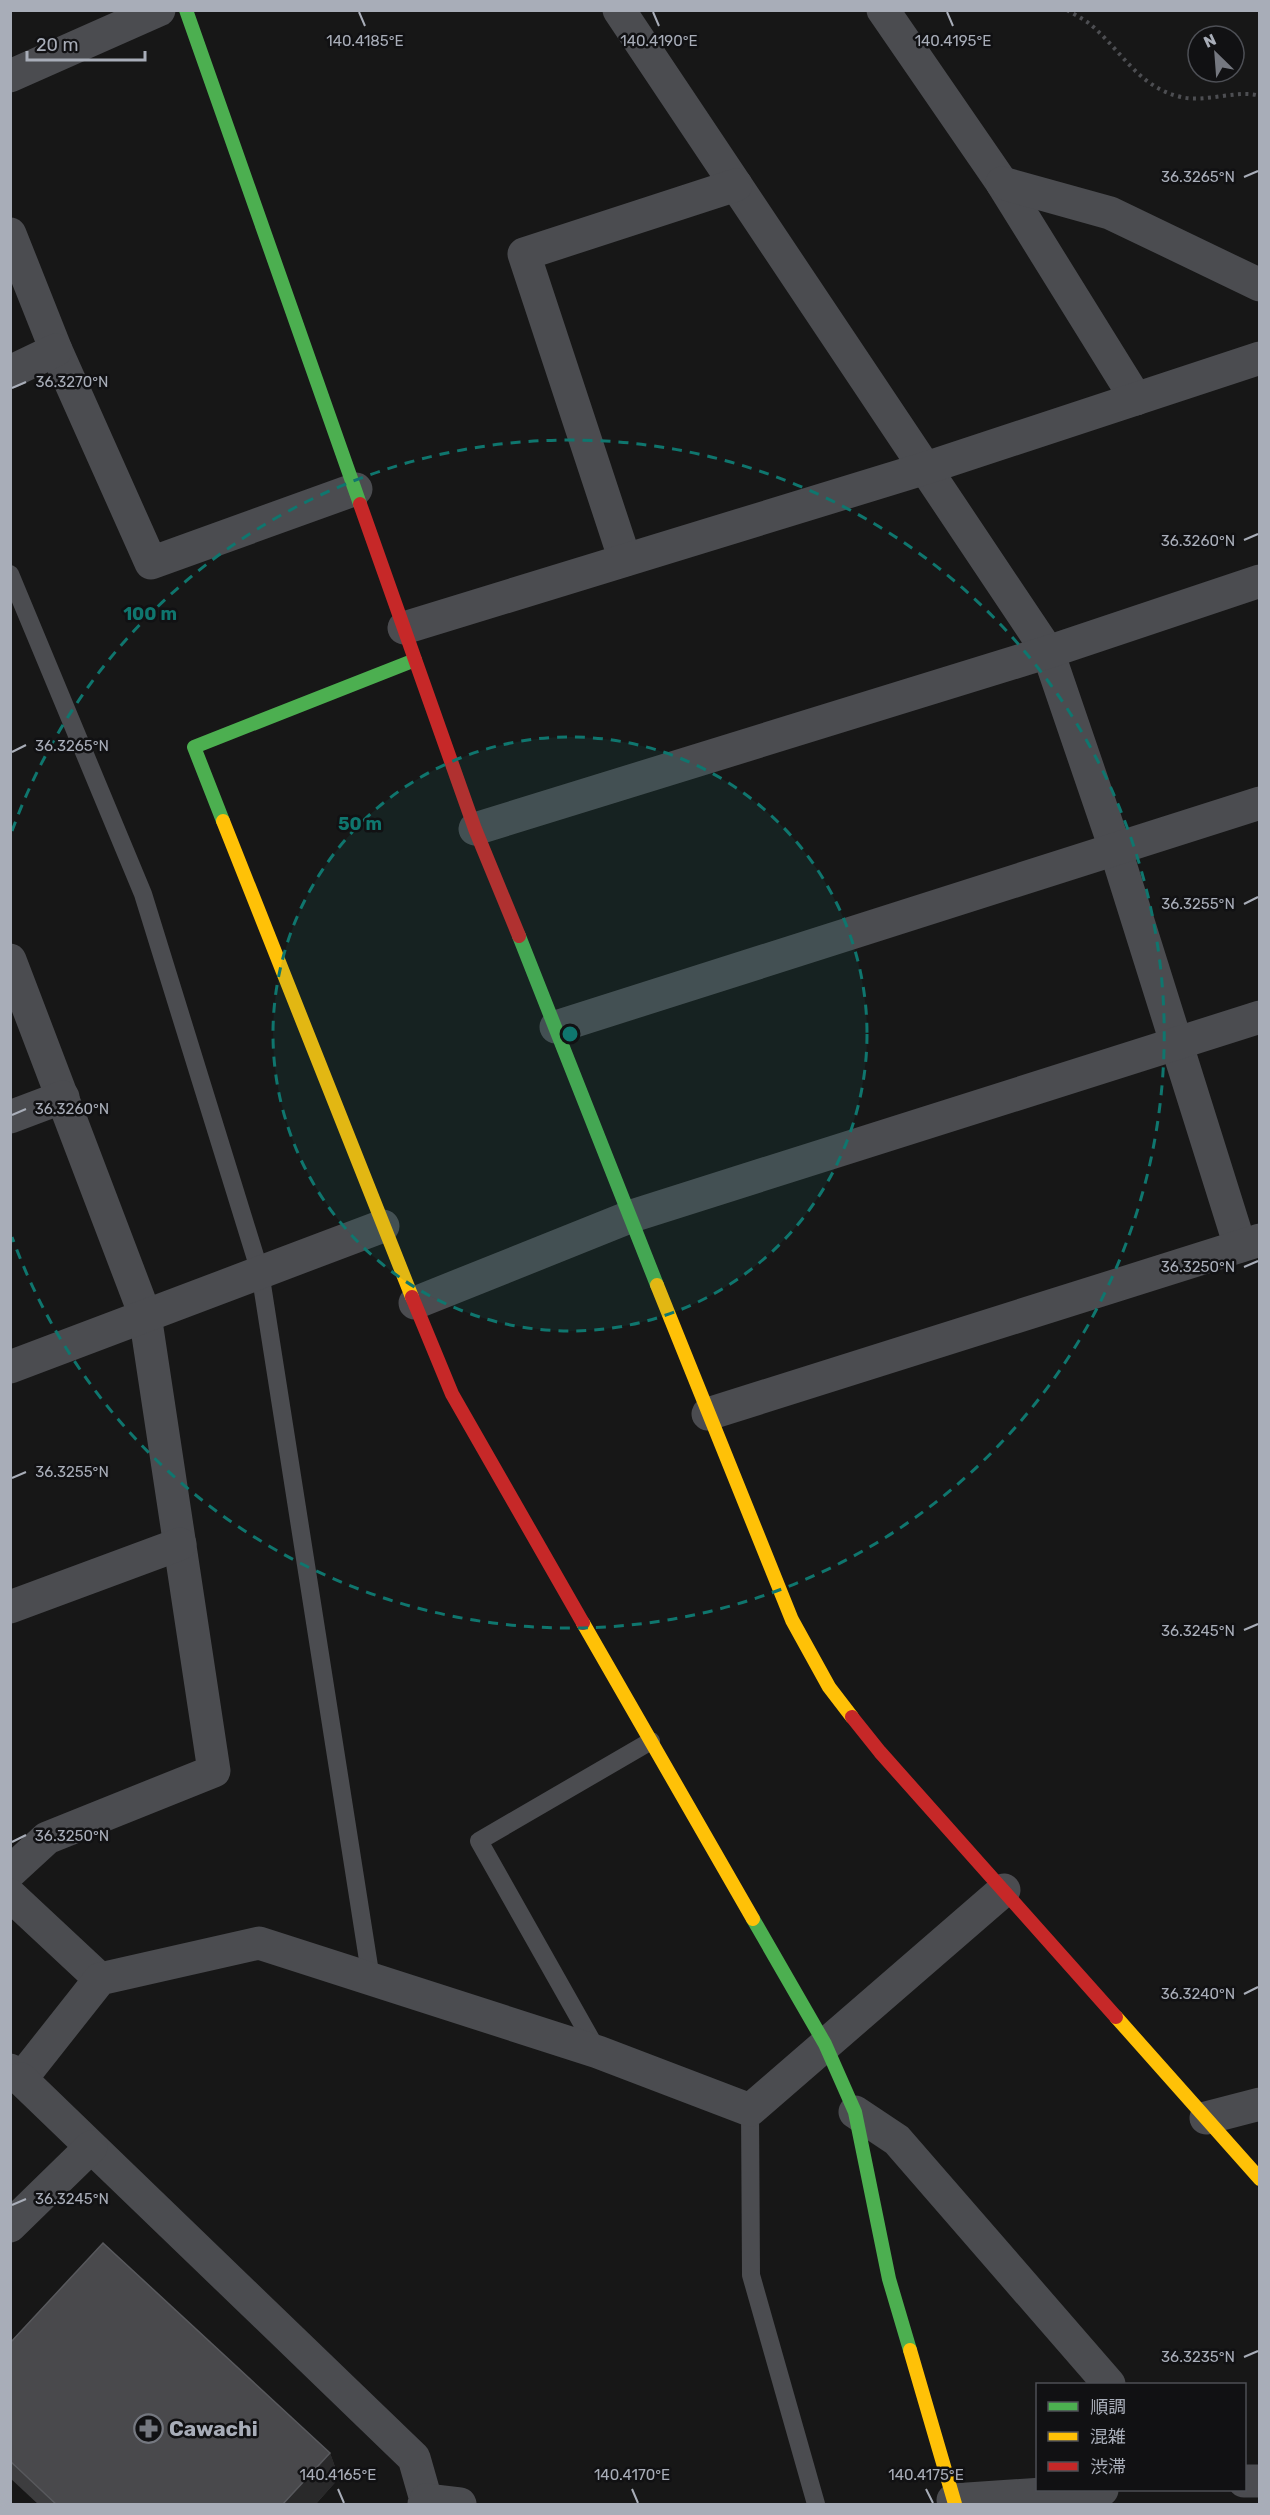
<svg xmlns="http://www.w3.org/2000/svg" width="1270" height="2515" font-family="Rubik,'Noto Sans JP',sans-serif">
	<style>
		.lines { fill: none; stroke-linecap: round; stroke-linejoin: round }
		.path { stroke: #4d4e52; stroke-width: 4; stroke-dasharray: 3 4.5; stroke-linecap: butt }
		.lane { stroke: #4b4c50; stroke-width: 18 }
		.street { stroke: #4b4c50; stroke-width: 33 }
		.fast { stroke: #4caf50; stroke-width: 14 }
		.slow { stroke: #ffc107; stroke-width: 14 }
		.jam { stroke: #c62828; stroke-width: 14 }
		.wall { fill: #3d3d3f }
		.shaded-wall { fill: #29292a }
		.building { fill: #49494c; stroke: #58595d; stroke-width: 1.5 }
		.ticks { fill: none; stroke: #a8adb8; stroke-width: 2 }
		.ring { fill: none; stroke: #0f766e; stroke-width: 3; stroke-dasharray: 10 8 }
		.labels { text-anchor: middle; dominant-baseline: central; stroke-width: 5; stroke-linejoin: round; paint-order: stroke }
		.poi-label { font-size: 21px; font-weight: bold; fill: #a8adb8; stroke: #111113; text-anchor: start }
		.ticks-label { font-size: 15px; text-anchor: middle; fill: #a8adb8; stroke: #111113; stroke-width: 5; stroke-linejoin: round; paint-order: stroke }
		.centre { fill: #0f766e; stroke: #111113; stroke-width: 3 }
		.ring-label { font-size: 18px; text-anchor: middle; font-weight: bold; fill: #0f766e; stroke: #111113; stroke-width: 5; stroke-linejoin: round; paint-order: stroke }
	</style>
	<rect width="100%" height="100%" fill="#171717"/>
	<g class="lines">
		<path class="path" d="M1067,10C1075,15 1084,19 1091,25C1122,51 1138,87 1181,97C1206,103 1239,89 1260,96"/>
		<g class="lane">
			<polyline points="10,574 143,894 260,1272 371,1979"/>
			<polyline points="597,2050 479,1841 651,1741"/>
			<polyline points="750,2110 751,2275 816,2504"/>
		</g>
		<g class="street">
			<polyline points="619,10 1048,652 1115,848 1240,1246"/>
			<polyline points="883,10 1002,183 1136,399"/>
			<polyline points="10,76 159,10"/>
			<polyline points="1002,183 1110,213 1260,285"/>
			<polyline points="10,234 56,350 151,563 356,489"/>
			<polyline points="10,372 56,350"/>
			<polyline points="625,560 524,254 736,185"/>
			<polyline points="404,628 926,468 1260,358"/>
			<polyline points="475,829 1048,652 1260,581"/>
			<polyline points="10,960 145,1315 214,1771 47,1838 10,1872"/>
			<polyline points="556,1027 1260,803"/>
			<polyline points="10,1117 63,1097"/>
			<polyline points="415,1303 632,1216 1260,1017"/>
			<polyline points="10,1367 383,1226"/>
			<polyline points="708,1414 1260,1240"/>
			<polyline points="10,1607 180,1544"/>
			<polyline points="10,1895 100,1979"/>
			<polyline points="10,2070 21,2079 100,1979 259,1943 598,2052 750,2110 1004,1890"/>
			<polyline points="21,2079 414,2458 426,2500 424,2504"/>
			<polyline points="855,2112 897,2140 1109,2384"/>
			<polyline points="1206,2118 1260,2104"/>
			<polyline points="10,2226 91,2147"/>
			<polyline points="1244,2481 1260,2481"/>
			<polyline points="426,2500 460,2504"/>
			<polyline points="953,2500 1102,2490"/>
		</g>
		<g class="fast">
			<polyline points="186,10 360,504"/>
			<polyline points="223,821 194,747 415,660"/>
			<polyline points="519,936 657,1285"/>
			<polyline points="753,1919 825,2044 855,2112 889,2279 910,2350"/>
		</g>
		<g class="slow">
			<polyline points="223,821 412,1297"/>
			<polyline points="657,1285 792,1620 829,1687 852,1717"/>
			<polyline points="583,1623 753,1919"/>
			<polyline points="1116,2017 1260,2179"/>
			<polyline points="910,2350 955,2504"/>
		</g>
		<g class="jam">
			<polyline points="360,504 475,829 519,936"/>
			<polyline points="412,1297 452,1394 583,1623"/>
			<polyline points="852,1717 880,1752 1116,2017"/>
		</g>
	</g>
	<polygon class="wall" points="10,2343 330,2453 339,2478 315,2505 39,2505 10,2478"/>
	<polygon class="shaded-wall" points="330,2453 339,2478 315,2505 282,2505"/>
	<polygon class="building" points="103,2243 330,2453 282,2505 57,2505 10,2461 10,2343"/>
	<path class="ticks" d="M359,12L365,26M653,12L659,26M947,12L953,26M1244,177L1258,171M12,388L26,382M1244,540L1258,534M12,752L26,745M1244,904L1258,897M12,1115L26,1109M1244,1267L1258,1261M12,1478L26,1472M1244,1630L1258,1624M12,1842L26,1835M1244,1994L1258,1987M12,2205L26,2199M1244,2357L1258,2351M338,2489L344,2503M632,2489L638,2503M926,2489L933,2503"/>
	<circle cx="570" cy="1034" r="297" fill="#0f766e" fill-opacity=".12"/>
	<g class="ring">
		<circle cx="570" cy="1034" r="297"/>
		<path d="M12 831A594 594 0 1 1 12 1237"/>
	</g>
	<defs>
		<symbol id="pharmacy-ring" viewBox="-11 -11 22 22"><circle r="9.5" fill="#111113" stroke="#757880" stroke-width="1.5"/><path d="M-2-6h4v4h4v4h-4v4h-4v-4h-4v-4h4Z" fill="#757880"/></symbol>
	</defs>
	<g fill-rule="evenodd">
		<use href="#pharmacy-ring" x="132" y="2412" width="33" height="33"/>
	</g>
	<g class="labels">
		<g class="poi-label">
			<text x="169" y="2428">Cawachi</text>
		</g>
	</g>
	<g class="ticks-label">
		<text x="365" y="46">140.4185°E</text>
		<text x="659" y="46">140.4190°E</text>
		<text x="953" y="46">140.4195°E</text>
		<text x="1198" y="182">36.3265°N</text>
		<text x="72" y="387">36.3270°N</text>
		<text x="1198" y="546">36.3260°N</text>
		<text x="72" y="751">36.3265°N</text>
		<text x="1198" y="909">36.3255°N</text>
		<text x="72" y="1114">36.3260°N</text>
		<text x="1198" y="1272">36.3250°N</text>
		<text x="72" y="1477">36.3255°N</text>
		<text x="1198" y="1636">36.3245°N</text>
		<text x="72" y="1841">36.3250°N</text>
		<text x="1198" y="1999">36.3240°N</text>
		<text x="72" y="2204">36.3245°N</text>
		<text x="1198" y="2362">36.3235°N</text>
		<text x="338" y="2480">140.4165°E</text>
		<text x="632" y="2480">140.4170°E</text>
		<text x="926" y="2480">140.4175°E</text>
	</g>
	<circle cx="570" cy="1034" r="9" class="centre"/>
	<g class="ring-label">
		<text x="150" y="620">100 m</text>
		<text x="360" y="830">50 m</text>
	</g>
	<rect width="1270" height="2515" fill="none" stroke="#a8adb8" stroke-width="24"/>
	<rect x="1036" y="2383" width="210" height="108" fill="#111113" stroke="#4d4f55" stroke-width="1.5"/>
	<rect x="1048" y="2402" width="30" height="9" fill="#4caf50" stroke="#4d4f55" stroke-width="1.5"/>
	<text x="1090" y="2413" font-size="18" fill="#a8adb8">順調</text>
	<rect x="1048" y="2432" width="30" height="9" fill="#ffc107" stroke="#4d4f55" stroke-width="1.5"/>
	<text x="1090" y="2443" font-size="18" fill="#a8adb8">混雑</text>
	<rect x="1048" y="2462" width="30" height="9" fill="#c62828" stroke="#4d4f55" stroke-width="1.5"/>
	<text x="1090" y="2473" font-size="18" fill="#a8adb8">渋滞</text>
	<g transform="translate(1216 54) rotate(335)"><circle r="28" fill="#111113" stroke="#4d4f55" stroke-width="1.5"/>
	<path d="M0-4.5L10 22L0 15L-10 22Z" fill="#757880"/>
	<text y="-9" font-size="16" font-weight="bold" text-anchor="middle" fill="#a8adb8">N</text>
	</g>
	<path d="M27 51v9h118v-9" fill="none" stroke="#a8adb8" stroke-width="3"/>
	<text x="36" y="51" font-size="18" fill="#a8adb8" stroke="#111113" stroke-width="4.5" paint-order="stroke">20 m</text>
</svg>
